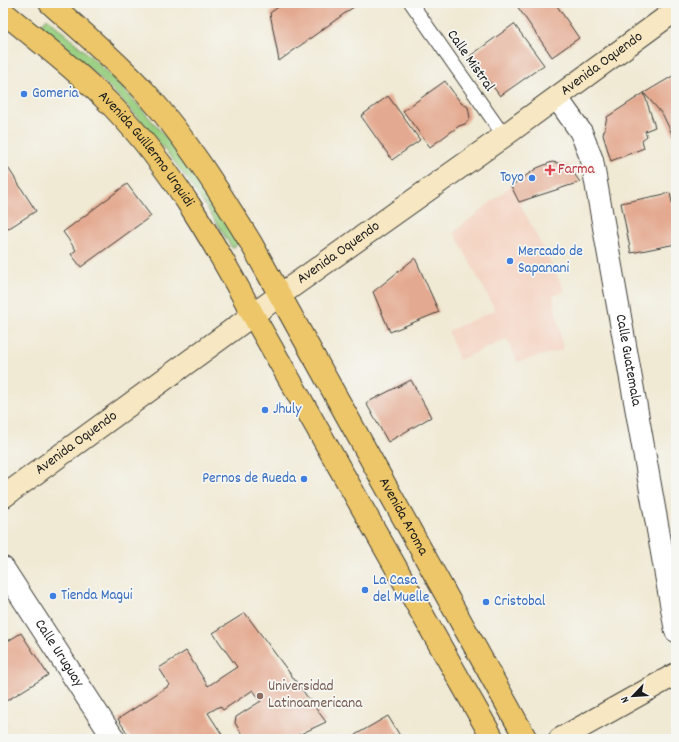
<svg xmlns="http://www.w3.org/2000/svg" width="679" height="742" font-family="Dekko,sans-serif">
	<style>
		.built { fill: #f4d3c1 }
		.green { fill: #99cf80; stroke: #5a764e }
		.building { fill: #e4aa91 }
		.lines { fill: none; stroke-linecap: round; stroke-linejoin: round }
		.lane-casing { stroke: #3c3b37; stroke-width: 15 }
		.street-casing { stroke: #3c3b37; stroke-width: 24 }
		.secondary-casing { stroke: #3c3b37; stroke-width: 24 }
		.primary-casing { stroke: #3c3b37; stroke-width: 24 }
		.lane { stroke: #fff; stroke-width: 13 }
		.street { stroke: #fff; stroke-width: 22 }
		.secondary { stroke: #f7e8c3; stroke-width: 22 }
		.primary { stroke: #ecc669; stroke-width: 22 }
		.shop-dot { fill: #3f7fe0; stroke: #f6f6f2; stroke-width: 1.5 }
		.health-dot { fill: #e0444e; stroke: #f6f6f2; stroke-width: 1.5 }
		.education-dot { fill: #8d6e63; stroke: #f6f6f2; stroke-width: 1.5 }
		.labels { text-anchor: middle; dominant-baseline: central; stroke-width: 3.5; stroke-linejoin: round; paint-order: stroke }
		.street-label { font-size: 15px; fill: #1c1c1c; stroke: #f6f6f2 }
		.shop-label { font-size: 15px; fill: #366cbe; stroke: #f6f6f2; text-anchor: start }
		.health-label { font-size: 15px; fill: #be3a42; stroke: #f6f6f2; text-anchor: start }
		.education-label { font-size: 15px; fill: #785e54; stroke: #f6f6f2; text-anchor: start }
	</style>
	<rect width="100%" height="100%" fill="#f6f6f2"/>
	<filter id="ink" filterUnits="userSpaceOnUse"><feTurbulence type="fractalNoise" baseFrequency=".025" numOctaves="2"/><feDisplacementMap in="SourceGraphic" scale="8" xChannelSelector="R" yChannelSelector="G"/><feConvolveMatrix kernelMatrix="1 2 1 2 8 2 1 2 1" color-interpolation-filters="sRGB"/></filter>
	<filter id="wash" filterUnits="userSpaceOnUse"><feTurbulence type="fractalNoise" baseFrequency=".012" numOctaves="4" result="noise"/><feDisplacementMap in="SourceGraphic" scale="16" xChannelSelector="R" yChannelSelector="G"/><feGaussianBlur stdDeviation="0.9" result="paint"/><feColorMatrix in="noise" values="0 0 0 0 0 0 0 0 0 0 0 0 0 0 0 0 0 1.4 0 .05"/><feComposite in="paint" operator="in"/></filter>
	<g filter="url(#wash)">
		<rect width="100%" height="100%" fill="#f0e9d3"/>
		<polygon class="built" points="511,186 565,291 553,296 563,350 517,362 507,339 459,360 448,331 495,310 454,232"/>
		<path class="green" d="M47,18C67,36 89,54 108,73C159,124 202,182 240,243L232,248C195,186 152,128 100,78C81,60 61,43 41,25Z"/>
		<g id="blocks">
			<g class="building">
				<polygon points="284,3 359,3 279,61 270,13"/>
				<polygon points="515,3 555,3 579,38 552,57"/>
				<polygon points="514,24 544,65 500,96 470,56"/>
				<polygon points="676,74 676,135 673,136 663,115 644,93"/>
				<polygon points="445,81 461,103 468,107 470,118 465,124 459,126 430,147 403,111"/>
				<polygon points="644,93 655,127 645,131 647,136 642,140 644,148 611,161 603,135 607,117"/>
				<polygon points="388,96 420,140 392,160 361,116"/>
				<polygon points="3,160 36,211 3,232"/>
				<polygon points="552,162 568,165 580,182 519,202 511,186 537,168"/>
				<polygon points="127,184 151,216 81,267 71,254 76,250 63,232"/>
				<polygon points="670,193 676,221 676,244 631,253 621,203"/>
				<polygon points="415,258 439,312 390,332 373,292"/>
				<polygon points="411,380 431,417 388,442 366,403"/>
				<polygon points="245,613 326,722 290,739 238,739 243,736 235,723 236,717 261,701 253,690 223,710 220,706 208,713 225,739 131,739 118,719 170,685 159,668 186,651 208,686 237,667 213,633"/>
				<polygon points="21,633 48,675 3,703 3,644"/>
				<polygon points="388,716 402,739 357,739 355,735"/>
			</g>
		</g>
	</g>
	<g filter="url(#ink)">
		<use href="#blocks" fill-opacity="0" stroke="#3c3b37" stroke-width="1"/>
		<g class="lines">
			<defs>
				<polyline id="lane" points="411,3 504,136"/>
				<g id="street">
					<path id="s1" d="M557,98L581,132L592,160L676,631"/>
					<path id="s2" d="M3,568L114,739"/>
				</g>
				<g id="secondary">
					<path id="s3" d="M3,497L280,295L504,136L676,10"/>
					<polyline points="560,739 676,674"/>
				</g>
				<g id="primary">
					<path id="s4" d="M50,3C82,32 117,61 146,93C186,138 219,191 251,243L526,739"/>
					<path id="s5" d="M3,12C41,43 79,72 113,107C171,167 214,242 253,315L493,739"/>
				</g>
			</defs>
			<use href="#lane" class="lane-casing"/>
			<use href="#street" class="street-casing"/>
			<use href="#secondary" class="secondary-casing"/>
			<use href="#primary" class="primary-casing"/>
			<use href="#lane" class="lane"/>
			<use href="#street" class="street"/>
			<use href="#secondary" class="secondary"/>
			<use href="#primary" class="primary"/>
		</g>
	</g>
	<g class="shop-dot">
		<circle cx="24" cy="94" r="4"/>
		<circle cx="532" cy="178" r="4"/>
		<circle cx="510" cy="261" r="4"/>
		<circle cx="265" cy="410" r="4"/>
		<circle cx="304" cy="479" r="4"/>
		<circle cx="365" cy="590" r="4"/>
		<circle cx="53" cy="596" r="4"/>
		<circle cx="486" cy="602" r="4"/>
	</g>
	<path class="health-dot" d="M548 164h4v4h4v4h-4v4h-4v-4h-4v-4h4z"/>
	<circle class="education-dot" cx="260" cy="696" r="4"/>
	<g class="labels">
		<g class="street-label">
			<text transform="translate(470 61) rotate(55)">Calle Mistral</text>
			<text stroke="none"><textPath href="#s3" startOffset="739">Avenida Oquendo</textPath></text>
			<text stroke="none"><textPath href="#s5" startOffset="199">Avenida Guillermo Urquidi</textPath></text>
			<text stroke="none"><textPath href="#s3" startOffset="415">Avenida Oquendo</textPath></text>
			<text stroke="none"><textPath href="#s1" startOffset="275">Calle Guatemala</textPath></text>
			<text stroke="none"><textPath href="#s3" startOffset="91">Avenida Oquendo</textPath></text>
			<text stroke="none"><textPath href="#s4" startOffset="628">Avenida Aroma</textPath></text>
			<text stroke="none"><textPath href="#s2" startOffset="102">Calle Uruguay</textPath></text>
		</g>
		<g class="shop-label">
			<text x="32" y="94">Gomeria</text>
			<text x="524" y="178" text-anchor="end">Toyo</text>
			<text x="518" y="252">Mercado de<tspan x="518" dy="17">Sapanani</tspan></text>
			<text x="273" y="410">Jhuly</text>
			<text x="296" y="479" text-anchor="end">Pernos de Rueda</text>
			<text x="373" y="581">La Casa<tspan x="373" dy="17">del Muelle</tspan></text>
			<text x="61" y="596">Tienda Magui</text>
			<text x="494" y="602">Cristobal</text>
		</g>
		<g class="health-label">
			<text x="558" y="170">Farma</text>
		</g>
		<g class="education-label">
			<text x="268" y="687">Universidad<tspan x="268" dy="17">Latinoamericana</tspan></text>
		</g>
	</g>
	<rect width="679" height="742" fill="none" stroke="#f6f6f2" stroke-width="16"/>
	<g transform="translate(633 696) rotate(245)" stroke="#f6f6f2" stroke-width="3" paint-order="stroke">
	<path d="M0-3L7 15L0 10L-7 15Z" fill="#1c1c1c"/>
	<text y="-6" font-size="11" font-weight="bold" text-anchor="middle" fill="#1c1c1c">N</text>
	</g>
</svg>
